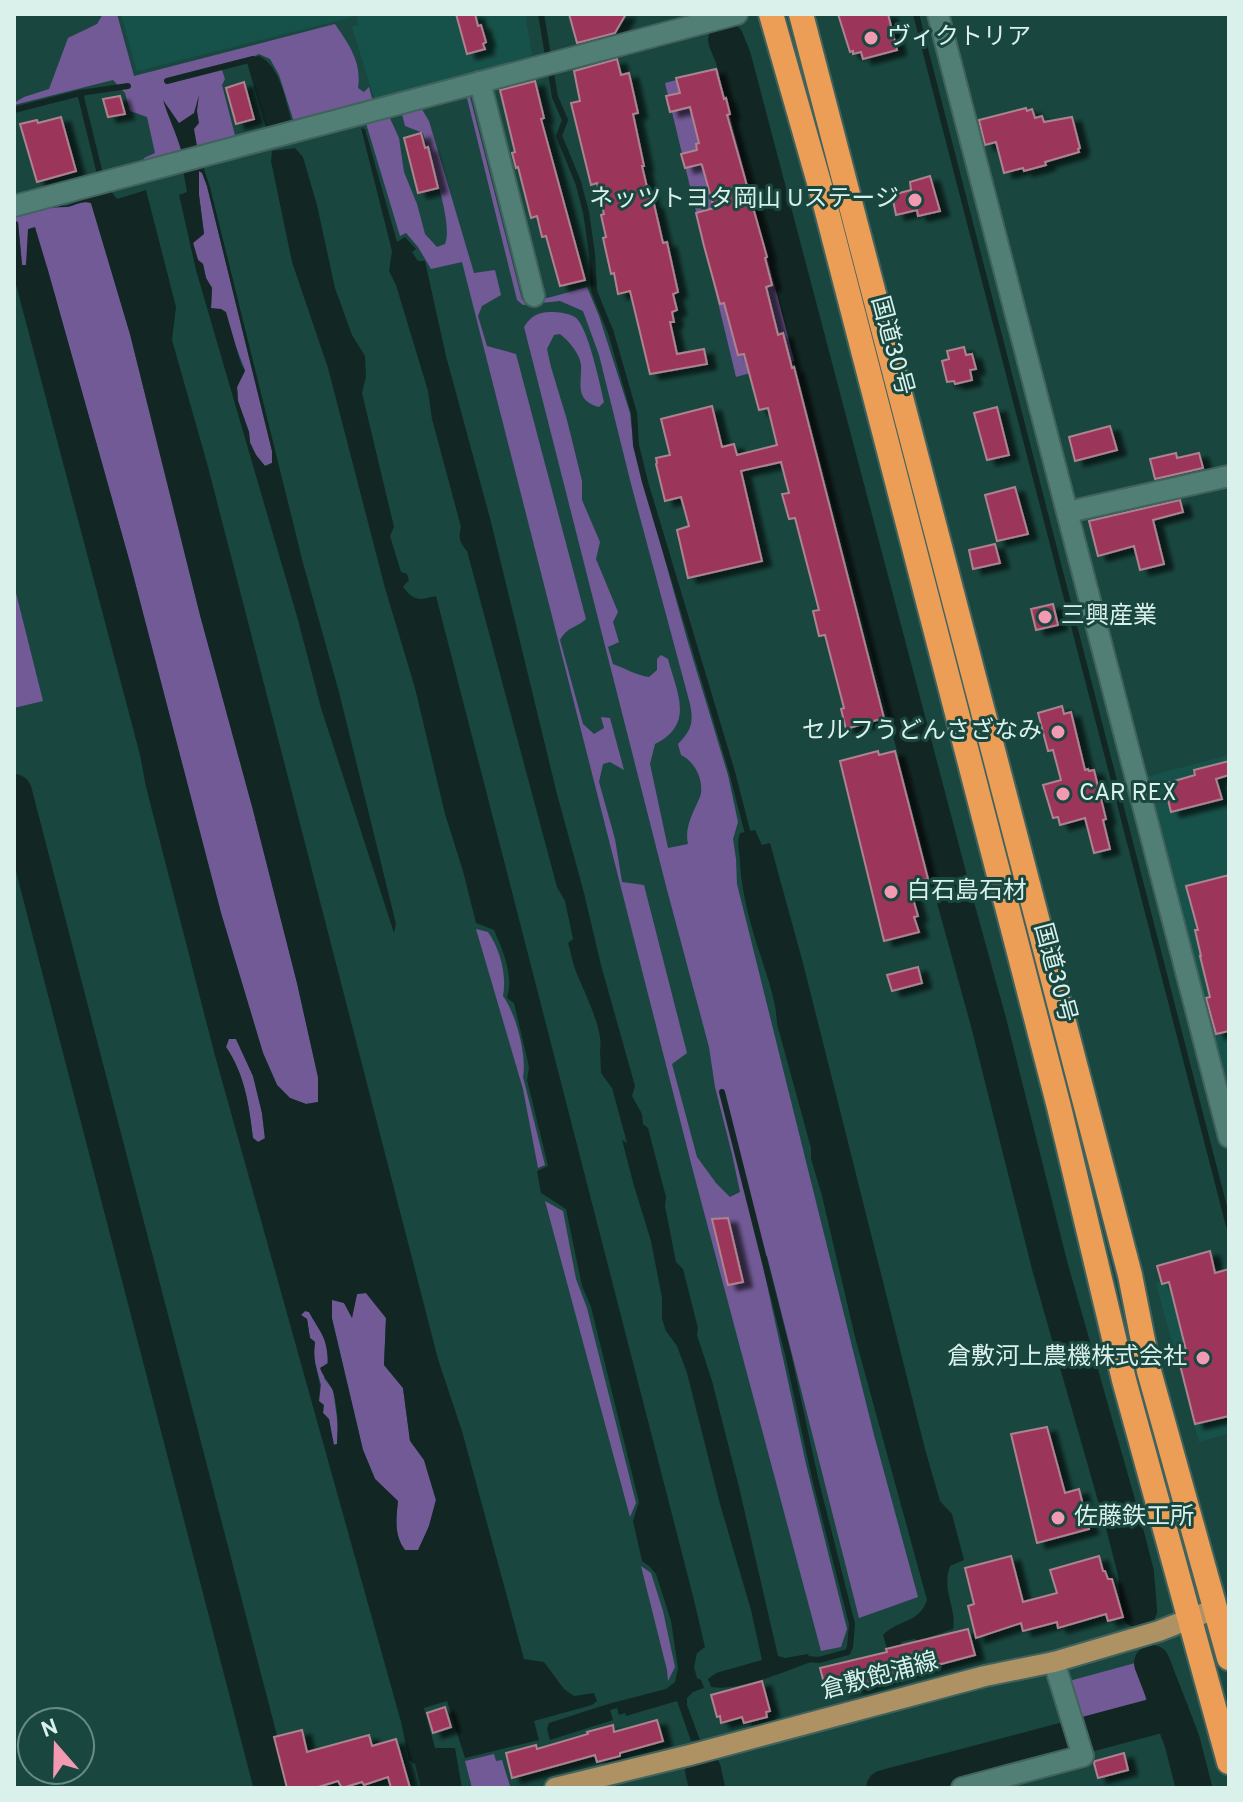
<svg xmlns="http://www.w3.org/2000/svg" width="1243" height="1802" font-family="Overpass,'Noto Sans JP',sans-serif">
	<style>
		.built { fill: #17524a }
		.green { fill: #725a96; fill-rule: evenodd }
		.water { fill: #122724; fill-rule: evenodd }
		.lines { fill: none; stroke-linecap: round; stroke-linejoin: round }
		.stream { stroke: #122724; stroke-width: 6 }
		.river { stroke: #122724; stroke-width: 36 }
		.building { fill: #9c355a; stroke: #ac838e; stroke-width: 2; filter: url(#shadow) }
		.street-casing { stroke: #42635d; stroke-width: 24 }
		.primary-casing { stroke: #42635d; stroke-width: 24 }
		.highway-casing { stroke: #42635d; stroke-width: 28 }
		.street { stroke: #517f76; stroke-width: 20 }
		.primary { stroke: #ae9263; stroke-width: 20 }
		.highway { stroke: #ec9e56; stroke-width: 24 }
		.poi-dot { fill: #f19ab2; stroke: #194740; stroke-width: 3 }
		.labels { text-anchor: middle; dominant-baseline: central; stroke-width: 6; stroke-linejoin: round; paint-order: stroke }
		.poi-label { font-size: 24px; fill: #d9f0eb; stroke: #194740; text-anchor: start }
		.street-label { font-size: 24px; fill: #d9f0eb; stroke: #194740 }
	</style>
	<defs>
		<filter id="shadow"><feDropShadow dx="9" dy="5" stdDeviation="2" flood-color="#0009"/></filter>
	</defs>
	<rect width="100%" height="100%" fill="#194740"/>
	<g class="built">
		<polygon points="121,14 525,14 533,60 375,101 352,27 358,25 356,16 137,71"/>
		<polygon points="1229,755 1229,1093 1146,777"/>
		<polygon points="1229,1264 1229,1433 1199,1442 1156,1283"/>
	</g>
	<g class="green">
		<path d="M103,14H117L134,76L335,24C349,45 362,62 358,88L364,92L369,87L373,102L310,119H293L279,75L270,59L259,54L222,70L225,79L222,85L236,139L146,165L144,158L155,153L147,117L130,111L125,93L113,80L14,105V103L24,97L49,89L68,38L97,24Z"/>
		<polygon points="722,68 797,360 736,377 665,83"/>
		<path d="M469,93L522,300C544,302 566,292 587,287L599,316L630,413L634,449L687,639L728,775L738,822L733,839L736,859L737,884L874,1435L918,1597L859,1618L767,1256L761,1257L806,1464L847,1629L841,1647L821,1651L693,1171L462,262L431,269L418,247L406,233L400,236L365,120L388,114L399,138L404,172L417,204L425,234L437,247L445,244C454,223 429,157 423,133L405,126L401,110ZM466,94L517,300L523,305L560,301L583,311L599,355L631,484L690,704C694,723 691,731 678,744L681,755C694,761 703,778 701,793C701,796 697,803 696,806C690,818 685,831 688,844L668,848L650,764L655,744C695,724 677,693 668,659L661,655L657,659V670L649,677C638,676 624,668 613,664L608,647L619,642L613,622L618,612L596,559L600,542L582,500V481L567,420L551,367L547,349L554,335L560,334C569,341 580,354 581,365C582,384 574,400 599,407L604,402C600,385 588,326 575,317C568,313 558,312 550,312C538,312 530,317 524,327L666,886L709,1047L715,1087L732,1154L740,1192L730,1197L716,1183L697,1157L672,1064L687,1053L644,885L622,882L615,839L599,782L603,764L610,762L624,770L610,718L601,717L604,728L594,734L583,724L560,640C568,626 575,629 586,619L516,354L487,346L478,316L482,306L501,295L495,270L474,273L429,121L420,106Z"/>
		<polygon points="199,171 202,172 207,186 272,451 272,463 265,466 256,455 250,442 249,432 238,401 237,387 245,370 221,309 211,309 212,288 206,278 203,264 198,260 193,243 204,233 199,195"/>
		<polygon points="86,201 91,203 130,334 200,615 253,810 297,983 318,1077 318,1102 306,1104 290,1098 277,1085 263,1053 221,913 130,563 47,267 28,250 26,265 22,265 18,222 14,221 14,216 57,205 67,207"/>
		<polygon points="14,585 43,701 14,708"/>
		<path d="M476,929L488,932C500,949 507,975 503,996C516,1014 527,1055 523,1077L545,1165L538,1168L523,1089Z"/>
		<path d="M228,1039H236L253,1076L262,1113L265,1139L258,1142L253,1138C249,1105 245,1075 226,1047Z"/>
		<polygon points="545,1201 563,1211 576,1279 587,1308 636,1503 630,1517"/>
		<path d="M366,1293L386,1318L384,1365L403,1388L410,1440L424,1460L436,1500L429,1526L419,1551L405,1550C394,1535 396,1519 398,1501L375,1479L363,1450L332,1318V1299L344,1303L352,1317L357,1294Z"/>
		<path d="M305,1311L309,1312C324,1339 334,1344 324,1378L333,1390L338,1425L337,1444L333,1445L329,1419L323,1413L319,1401L321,1385L316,1366L313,1359L315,1342L310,1338L307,1319L301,1315Z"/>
		<polygon points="641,1566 651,1573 663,1611 675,1667 668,1681 667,1670"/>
		<polygon points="1139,1662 1148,1710 1081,1727 1069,1681"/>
		<polygon points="494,1754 496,1761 502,1760 510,1786 501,1788 472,1788 465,1761"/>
	</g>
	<g class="water">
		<path d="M259,56C281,67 285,100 292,122L266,128L246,59Z"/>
		<path d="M199,95L197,111L199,123L194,129L197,146L181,150C176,132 168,117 163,100L179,123L194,113Z"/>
		<path d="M361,128L365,129L397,242L405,237L416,249L412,252L418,261H425L446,356L491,522L557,794L584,893L601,965L635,1086L632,1096L642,1114L643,1124L648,1128L666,1197L665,1206L676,1262L683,1269L698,1328L697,1335L712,1381L739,1487L778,1656L785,1658L808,1654L811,1662C786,1671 738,1692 711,1687L708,1679L716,1673L762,1660L751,1610L720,1504L687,1373L677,1346L666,1331L662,1319V1298L651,1241L634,1186L622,1140L627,1143L612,1088L601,1073L600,1050C604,1029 583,990 575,969C572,961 571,952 568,943L573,939L565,901L557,887L467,551C460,543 458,538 461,527L432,419L428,391L396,285L389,271L392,251Z"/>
		<path d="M295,148L303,157L317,205L335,288L352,335L365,356L366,377L362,393L394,527L390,536L401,572L407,574L409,580L403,587C415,602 419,600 436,596L694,1600L705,1647L697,1653L694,1667L697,1678L701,1680L704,1688L693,1692L687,1698V1705L700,1740L691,1741L677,1701L626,1716L625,1713L619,1715L617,1708L610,1710L613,1720L550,1740L547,1729L549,1723L608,1704L666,1689L675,1682L678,1668L671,1621L656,1574L649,1566L642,1561L633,1521L639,1502L591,1307L582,1286L566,1209L541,1193L537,1171L548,1166L527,1080L529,1067L514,1003L507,998C514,974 503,952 494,930L476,923L463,871L445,814L415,688L385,588L328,368L292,262L271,161L272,151Z"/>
		<path d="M203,166L210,187L303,563L339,692L396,924L394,933L321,708L298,620L196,270L179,195L187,192L183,170ZM199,171L202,173L207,186L272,451V463L265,466L256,455L250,443L249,432L238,401L237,387L245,371L241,364L226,312L221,309L211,308L212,288L206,278L203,264L198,260L193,243L204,234L199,195Z"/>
		<path d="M109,189L117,199L146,190L176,307L172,340L207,463L438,1359L462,1431L524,1659L544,1662L564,1689L574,1696L594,1693L597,1701L592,1705L534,1721L539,1740L465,1758L447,1701L424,1708L435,1748H455L462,1788H421L415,1764L409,1760L401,1722L214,1052L146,787L140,755L14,277V221L18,222L22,265H26L28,229L35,227L47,267L130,563L221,913L263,1053L277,1085L290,1098L306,1104L318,1102V1077L297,983L253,810L200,615L130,334L91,203C81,200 75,206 66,207C48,207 32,211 14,216L57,204L66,206ZM229,1039H236L253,1076L262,1113L265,1138L258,1142L253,1138C249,1105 245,1075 226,1047ZM366,1293L386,1318L384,1365L403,1388L410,1441L424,1460L436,1500L429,1526L418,1550H405C394,1536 396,1519 398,1501L375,1479L363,1450L332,1319V1300L344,1303L352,1318L357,1294ZM305,1311L309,1312C321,1334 327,1336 328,1363L320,1368C323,1377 330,1383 333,1391C338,1407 338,1427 337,1444L334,1445L329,1419L323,1413L324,1405L319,1401C319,1394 321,1388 319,1381C316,1366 313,1358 315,1342L310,1338L307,1319L301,1315Z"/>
		<path d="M755,830L762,845L770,843L803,963L925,1449L940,1501L952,1514L964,1560L950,1566C941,1591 957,1607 953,1629L919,1641L914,1639L901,1642L902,1646L887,1648L883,1635C898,1619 919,1624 927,1600L855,1337L822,1196L811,1159V1148L777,1024C776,1000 768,980 761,957C751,927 742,895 740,864C740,852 736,844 740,833Z"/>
	</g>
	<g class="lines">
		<g class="stream">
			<polyline points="541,14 555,97 565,120 559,136 578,182 586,212 592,254 594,291 611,333 634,413 636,445 645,482 732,772 749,838"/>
			<polyline points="916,14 1229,1226"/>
			<polyline points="719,21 726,40"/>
			<polyline points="167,81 253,59"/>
			<polyline points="80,93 100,174"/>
			<polyline points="14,110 80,93 128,86"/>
			<polyline points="722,1092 788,1354 815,1478 852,1624 850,1647 848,1652 819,1660 807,1659"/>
			<polyline points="1125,1530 1136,1527"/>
			<polyline points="984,1762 985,1769"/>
			<polyline points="898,1784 899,1788"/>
		</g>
		<g class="river">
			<polyline points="726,40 733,57 954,897 989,1024 1050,1267 1125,1530 1136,1573 1139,1610"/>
			<polyline points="14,792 272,1788"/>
			<polyline points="1152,1663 1182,1741 1194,1788"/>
			<polyline points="703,1770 707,1788"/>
			<polyline points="884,1788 1171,1712"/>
		</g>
	</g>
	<g class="building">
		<polygon points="456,14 475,14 478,26 481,25 486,42 483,44 485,49 467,54"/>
		<polygon points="569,14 626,14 615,33 577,43"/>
		<polygon points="838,14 888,14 897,50 863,59 861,52 853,54 853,51 850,52"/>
		<polygon points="617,59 621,75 629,73 638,113 633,114 644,166 642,166 651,204 654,204 663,243 667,242 678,292 673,294 677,310 672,312 674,322 670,322 677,354 704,349 707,364 650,374 630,291 618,294 614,273 611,274 603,238 606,237 601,215 604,214 597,183 591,185 571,103 580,101 574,71"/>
		<polygon points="716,69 724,99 726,98 730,114 727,115 767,257 765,258 772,285 766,287 778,335 783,333 792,368 794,367 884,718 846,729 841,709 844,708 825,635 819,636 813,611 819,610 795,518 789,519 782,494 789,493 781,462 741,471 762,561 688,578 677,530 689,526 681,497 665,501 656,464 657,463 656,458 670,455 661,419 712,406 722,447 734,444 737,455 777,445 768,408 759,410 744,354 738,355 724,303 720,304 704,246 696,213 714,208 702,165 701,164 685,168 681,154 697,150 696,144 699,143 690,107 670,112 666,96 680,93 676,78"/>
		<polygon points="535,81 544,118 541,119 585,280 560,286 546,236 542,237 537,216 531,218 518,167 516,168 512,153 515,152 500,90"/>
		<polygon points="244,82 254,119 236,124 226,88"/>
		<polygon points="120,96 125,114 108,117 103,99"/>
		<polygon points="1026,108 1027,111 1032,109 1035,118 1042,116 1044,122 1072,117 1080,148 1078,149 1079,152 1045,162 1046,165 1024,171 1023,168 1004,173 996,142 985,145 979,120"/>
		<polygon points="61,117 76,171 37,182 20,124 37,120 38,123"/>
		<polygon points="421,133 425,148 428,147 438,188 418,193 404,138"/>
		<polygon points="930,176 940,211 918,216 917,210 896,215 892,195 911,190 910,182"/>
		<polygon points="964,347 966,355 972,354 976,369 970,370 972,380 955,384 954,381 947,382 942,361 949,359 947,351"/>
		<polygon points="997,407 1009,455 987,460 974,413"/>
		<polygon points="1110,426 1117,450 1075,461 1069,437"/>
		<polygon points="1176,453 1177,458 1199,453 1203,468 1155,479 1150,459"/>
		<polygon points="1015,487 1028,534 997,541 985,495"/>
		<polygon points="1180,500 1183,512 1153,520 1164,564 1140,570 1134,546 1098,556 1089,521"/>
		<polygon points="995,544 1000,563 973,569 969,550"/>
		<polygon points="1053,604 1058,625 1036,630 1031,609"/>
		<polygon points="1062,706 1064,714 1071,712 1085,770 1088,769 1089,771 1094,770 1106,819 1103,820 1110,849 1094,853 1085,818 1060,825 1058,817 1053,818 1043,785 1061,780 1053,750 1048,751 1038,713"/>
		<polygon points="878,751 879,755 895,751 928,879 909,885 918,916 914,917 919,932 884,941 840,761"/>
		<polygon points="1229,761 1229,775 1216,779 1222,799 1171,812 1164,784 1195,775 1194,770"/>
		<polygon points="1229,875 1229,1031 1216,1034 1206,998 1210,997 1200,956 1201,956 1195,930 1198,930 1186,886"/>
		<polygon points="918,967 922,983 892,991 887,975"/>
		<polygon points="728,1218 743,1282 728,1285 712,1219"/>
		<polygon points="1210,1251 1215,1273 1229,1269 1229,1416 1195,1424 1177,1353 1186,1350 1169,1282 1162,1284 1157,1266"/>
		<polygon points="1047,1427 1065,1493 1079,1489 1089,1529 1037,1543 1011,1434"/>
		<polygon points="1011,1556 1023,1602 1057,1593 1050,1570 1099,1556 1103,1571 1105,1571 1108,1579 1112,1579 1123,1617 1108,1621 1106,1614 1058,1628 1057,1622 1023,1631 1021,1623 976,1638 968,1606 974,1604 965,1568"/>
		<polygon points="968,1629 975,1655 900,1675 856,1689 855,1687 840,1690 837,1685 825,1687 820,1668 887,1652 886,1649"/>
		<polygon points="762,1681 770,1711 766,1712 767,1717 744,1723 742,1717 721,1723 720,1716 717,1717 711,1695"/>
		<polygon points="445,1707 451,1727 433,1733 427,1713"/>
		<polygon points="657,1720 663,1741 620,1753 620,1756 597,1762 595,1755 512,1778 506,1753 536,1745 537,1749 588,1734 587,1732 613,1725 614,1732"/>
		<polygon points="302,1730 307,1752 369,1735 372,1746 396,1739 410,1788 391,1788 388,1777 364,1785 362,1782 342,1788 338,1781 315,1788 287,1788 274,1737"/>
		<polygon points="1124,1753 1128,1770 1098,1778 1094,1763 1095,1761"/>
	</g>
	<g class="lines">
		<defs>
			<g id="street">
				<polyline points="938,14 1229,1137"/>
				<polyline points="480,82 534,296"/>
				<polyline points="14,206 737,14"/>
				<polyline points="1068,512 1229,476"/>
				<polyline points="962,1788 1083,1756 1054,1662"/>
			</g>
			<polyline id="primary" points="555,1788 690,1755 985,1676 1054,1662 1159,1631 1215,1609"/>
			<g id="highway">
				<polyline points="771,14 824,200 1059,1107 1124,1380 1229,1762"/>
				<polyline points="801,14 1130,1275 1149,1371 1229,1658"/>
			</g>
		</defs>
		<use href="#street" class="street-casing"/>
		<use href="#primary" class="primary-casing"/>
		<use href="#highway" class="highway-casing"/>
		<use href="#street" class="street"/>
		<use href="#primary" class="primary"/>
		<use href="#highway" class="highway"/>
	</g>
	<g class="poi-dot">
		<circle cx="871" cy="38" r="8"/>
		<circle cx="915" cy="200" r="8"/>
		<circle cx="1045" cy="617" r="8"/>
		<circle cx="1058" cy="732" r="8"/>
		<circle cx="1063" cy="794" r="8"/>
		<circle cx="891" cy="892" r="8"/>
		<circle cx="1203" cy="1358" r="8"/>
		<circle cx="1058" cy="1518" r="8"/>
	</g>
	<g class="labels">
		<g class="poi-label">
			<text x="887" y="38">ヴィクトリア</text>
			<text x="899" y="200" text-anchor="end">ネッツトヨタ岡山 Uステージ</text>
			<text x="1061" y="617">三興産業</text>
			<text x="1042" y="732" text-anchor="end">セルフうどんさざなみ</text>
			<text x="1079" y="794">CAR REX</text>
			<text x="907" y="892">白石島石材</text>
			<text x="1187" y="1358" text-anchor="end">倉敷河上農機株式会社</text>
			<text x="1074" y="1518">佐藤鉄工所</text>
		</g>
		<g class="street-label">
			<text transform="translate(891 346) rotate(75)">国道30号</text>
			<text transform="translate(1054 973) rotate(75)">国道30号</text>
			<text transform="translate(880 1677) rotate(-15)">倉敷飽浦線</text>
		</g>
	</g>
	<rect width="1243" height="1802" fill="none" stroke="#d9f0eb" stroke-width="32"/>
	<g transform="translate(56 1746) rotate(340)"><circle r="38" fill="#194740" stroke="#668b84" stroke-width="2"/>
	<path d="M0-6L14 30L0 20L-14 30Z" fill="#f19ab2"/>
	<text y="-12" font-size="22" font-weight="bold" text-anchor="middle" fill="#d9f0eb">N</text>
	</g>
</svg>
